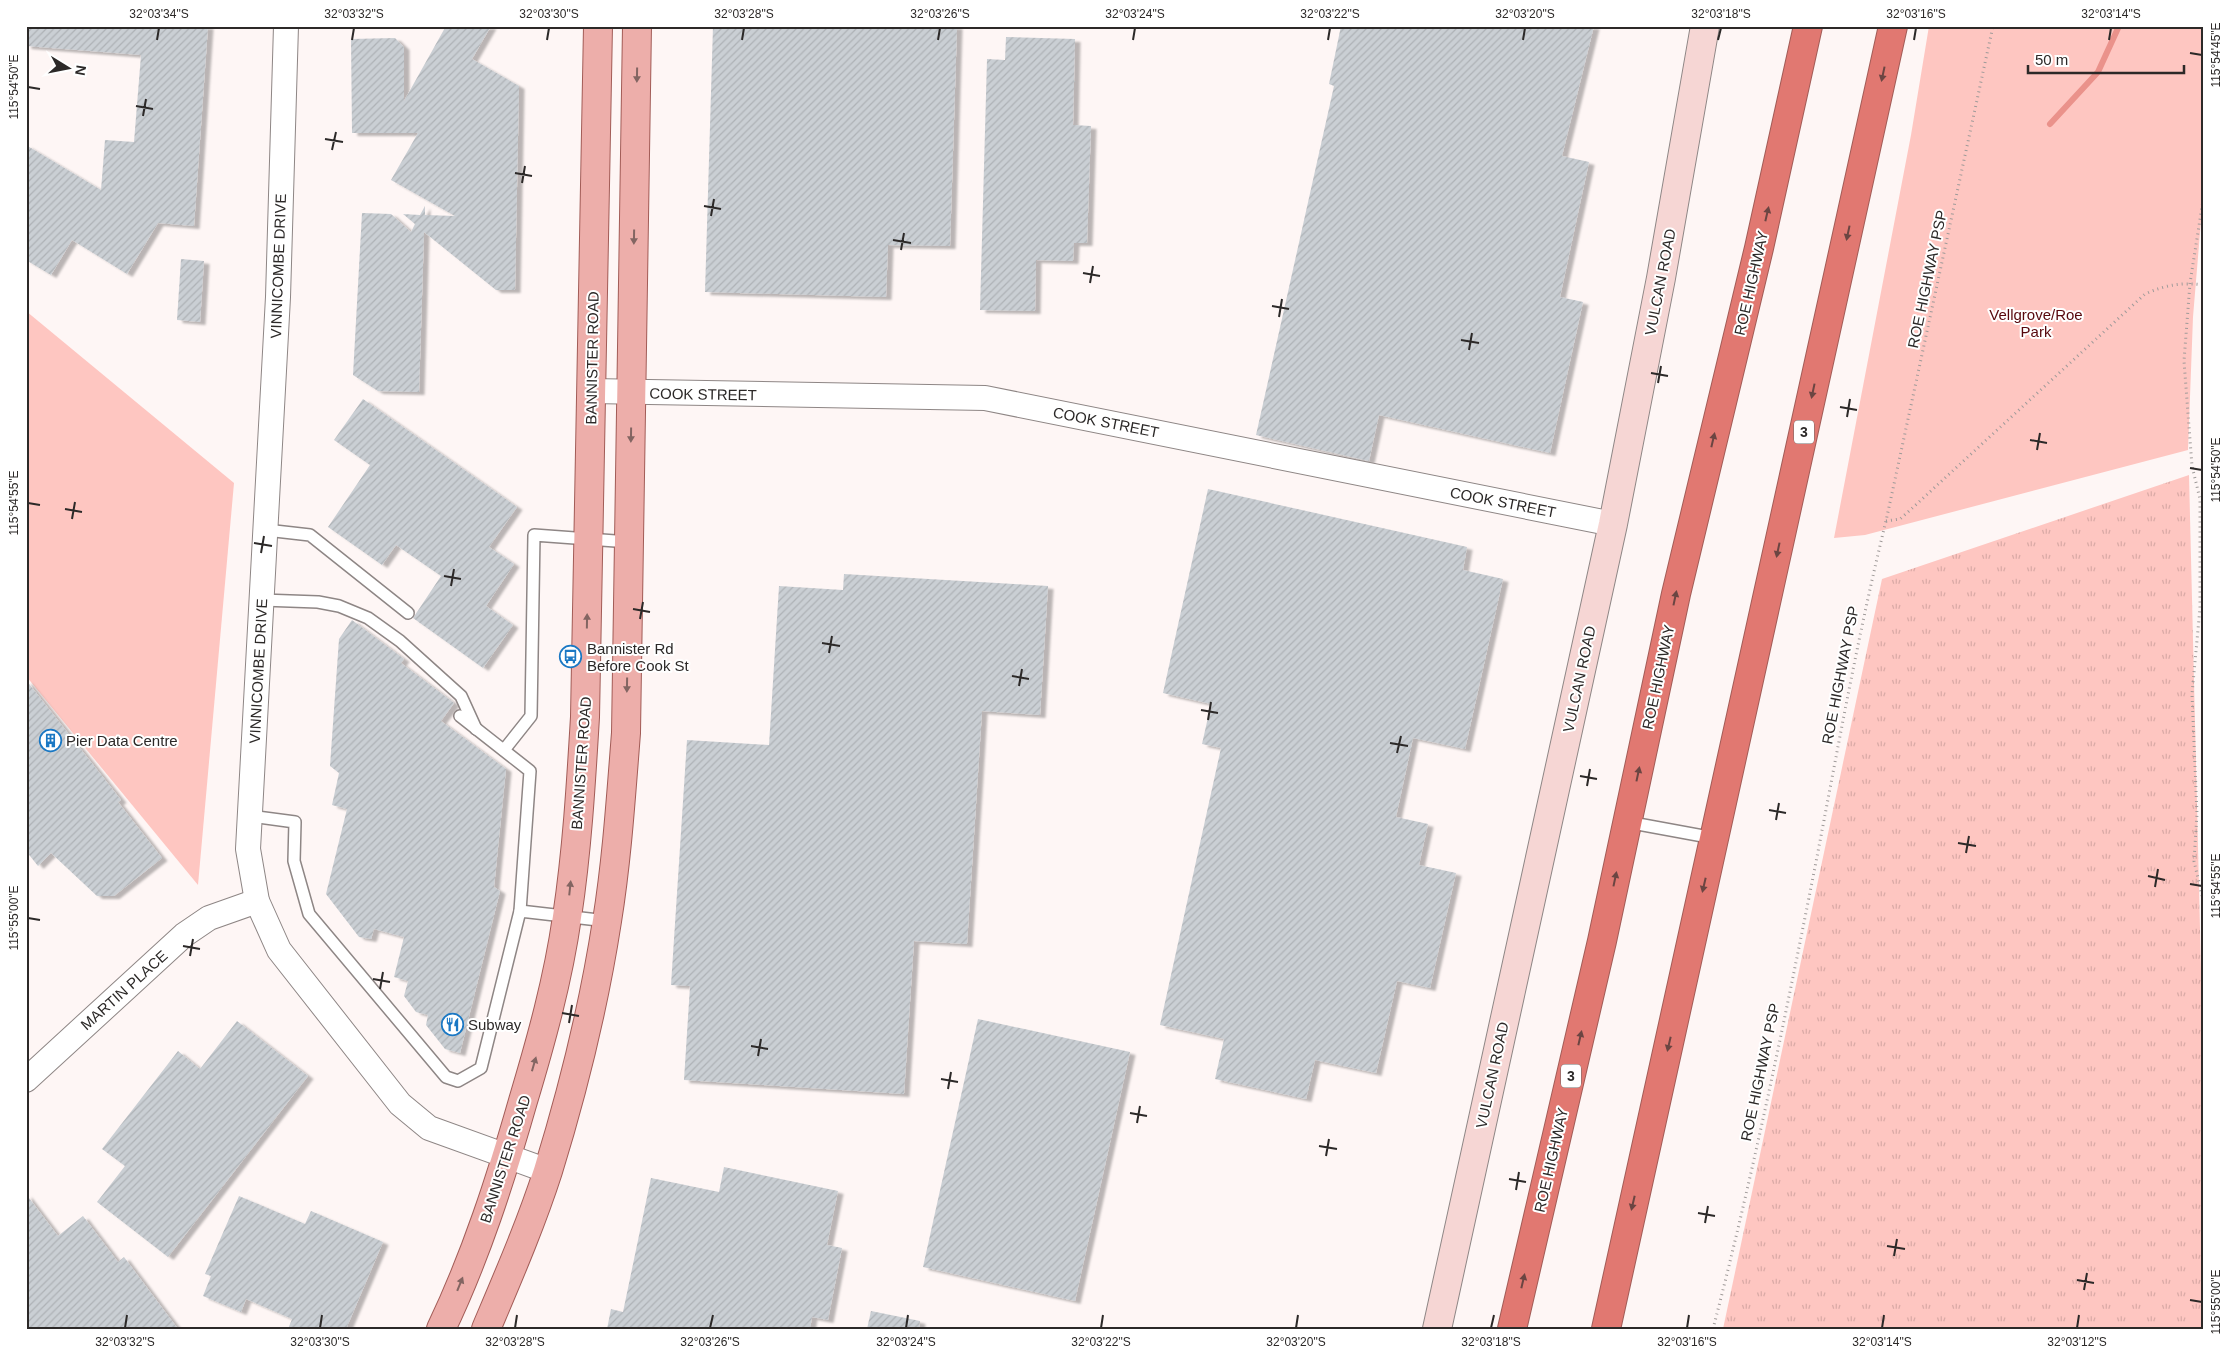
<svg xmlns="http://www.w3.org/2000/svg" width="2230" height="1355" font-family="Arial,sans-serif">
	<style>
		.grass { fill: url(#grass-tufts) }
		.park { fill: #fec6c1 }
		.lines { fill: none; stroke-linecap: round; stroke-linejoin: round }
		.stream { stroke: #ea928b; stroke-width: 6 }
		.building { fill: url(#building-hatch); filter: url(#shadow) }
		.lane-casing { stroke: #8e8685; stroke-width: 14 }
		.street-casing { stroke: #8e8685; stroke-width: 26 }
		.secondary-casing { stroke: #8e8685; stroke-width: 30 }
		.primary-casing { stroke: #a25c57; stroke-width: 30 }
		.highway-casing { stroke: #a25c57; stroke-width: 30 }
		.path { stroke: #9f9a99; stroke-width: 3; stroke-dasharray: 1 4; stroke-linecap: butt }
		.lane { stroke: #fff; stroke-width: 11 }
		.street { stroke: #fff; stroke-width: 24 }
		.secondary { stroke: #f6d6d4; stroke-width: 28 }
		.primary { stroke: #edaeaa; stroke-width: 28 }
		.highway { stroke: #e17871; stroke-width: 28 }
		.oneway { fill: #6b4542 }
		.oneway2 { fill: #836562 }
		.ticks { fill: none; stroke: #2c2928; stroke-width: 2 }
		.labels { text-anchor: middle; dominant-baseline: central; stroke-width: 4; stroke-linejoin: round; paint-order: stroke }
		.shield { fill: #fff; stroke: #6b6968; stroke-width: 1 }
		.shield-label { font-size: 14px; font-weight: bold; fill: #2c2928 }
		.street-label { font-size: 15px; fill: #2c2928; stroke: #fff }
		.park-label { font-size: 15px; fill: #57070c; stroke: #fff }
		.poi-label { font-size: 15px; fill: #2c2928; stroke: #fff; text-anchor: start }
		.neatline { fill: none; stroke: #2c2928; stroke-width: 2 }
		.ticks-label { font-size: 12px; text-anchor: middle; fill: #2c2928 }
	</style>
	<defs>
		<pattern id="grass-tufts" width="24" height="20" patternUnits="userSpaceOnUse" patternTransform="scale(1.25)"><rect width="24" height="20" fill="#fec6c1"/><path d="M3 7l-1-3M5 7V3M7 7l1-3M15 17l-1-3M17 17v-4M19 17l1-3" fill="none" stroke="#daaaa6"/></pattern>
		<pattern id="building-hatch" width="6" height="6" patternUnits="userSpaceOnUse" patternTransform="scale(1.25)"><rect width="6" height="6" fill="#cacfd4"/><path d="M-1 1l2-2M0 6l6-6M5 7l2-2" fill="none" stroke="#aeb2b6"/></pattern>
		<filter id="shadow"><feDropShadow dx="5.5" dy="3" stdDeviation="1" flood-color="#0004"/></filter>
	</defs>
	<rect width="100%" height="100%" fill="#fef6f5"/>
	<polygon class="grass" points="2189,475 2204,1094 2204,1329 1723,1329 1882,579"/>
	<g class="park">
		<polygon points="1929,26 2204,26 2204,185 2193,317 2188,450 1865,535 1834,538 1911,135"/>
		<polygon points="26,311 234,483 198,885 26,676"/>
	</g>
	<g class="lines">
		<polyline class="stream" points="2050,124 2098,72 2119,26"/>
	</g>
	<g class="building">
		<polygon points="26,26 208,26 194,226 158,223 127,274 72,240 51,275 26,260 26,145 101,190 105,140 134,142 141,55 26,46"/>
		<polygon points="446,26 491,26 472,59 519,86 515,290 496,290 424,232 419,392 378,391 353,375 362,213 391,214 411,232 415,224 403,214 420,215 425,206 425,215 455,216 391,180 418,133 352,133 351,39 395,38 404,47 404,101"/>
		<polygon points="713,26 957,26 950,246 888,245 886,297 705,292"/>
		<polygon points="1341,26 1594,26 1562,156 1589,162 1560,297 1583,302 1550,453 1379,415 1369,461 1256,435 1334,86 1329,84"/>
		<polygon points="1006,37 1075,39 1073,125 1091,126 1087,243 1074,243 1073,261 1036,260 1035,311 980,310 987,59 1005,60"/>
		<polygon points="181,259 204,261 200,322 177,320"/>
		<polygon points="363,399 517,507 489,547 514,564 486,606 513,625 483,668 413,618 441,576 396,545 382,565 328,527 370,465 334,440"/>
		<polygon points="1208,489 1467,547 1463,570 1503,579 1465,749 1413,738 1396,817 1428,824 1419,865 1456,873 1430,988 1397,981 1376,1073 1315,1060 1306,1099 1215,1079 1224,1039 1160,1025 1221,748 1202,744 1211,704 1163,693"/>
		<polygon points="844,574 1048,586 1040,715 982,711 967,944 914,941 904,1094 684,1080 690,986 671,985 687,740 769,745 779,586 843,590"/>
		<polygon points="352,620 404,659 401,663 454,703 441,721 506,769 494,887 500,891 460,1053 445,1049 426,1025 428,1015 416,1012 404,996 408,981 394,977 404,937 374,929 371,939 359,937 326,894 347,809 332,805 339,773 330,766 339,639"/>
		<polygon points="26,680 121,800 118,802 162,858 114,896 97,896 51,853 38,866 26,851"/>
		<polygon points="978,1019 1130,1052 1075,1301 923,1267"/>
		<polygon points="237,1021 308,1076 168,1257 97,1202 125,1166 102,1149 178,1051 200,1069"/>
		<polygon points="724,1167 838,1191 827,1245 842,1248 828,1320 812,1317 810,1329 607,1329 611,1309 623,1312 651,1178 719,1192"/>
		<polygon points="26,1194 58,1236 83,1216 118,1262 124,1257 178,1329 26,1329"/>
		<polygon points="239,1196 305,1224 311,1211 383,1242 346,1329 288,1329 292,1319 246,1299 241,1312 203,1296 211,1276 205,1274"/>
		<polygon points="871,1311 920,1321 919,1329 867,1329"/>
	</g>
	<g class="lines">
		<defs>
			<g id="lane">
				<polyline points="266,530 310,535 408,613"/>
				<polyline points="262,600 318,602 339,606 368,618 400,641 461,696 476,729"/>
				<polyline points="460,716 530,771 520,911"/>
				<polyline points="504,750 531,716 534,535 629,542"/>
				<polyline points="250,816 295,822 294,861 309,914 446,1077 458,1081 481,1068 520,911 607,921"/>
				<polyline points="1627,822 1714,838"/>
			</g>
			<g id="street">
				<polyline points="286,26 278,297 248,849 257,901 279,950 400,1104 429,1128 548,1171"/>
				<polyline points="591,391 985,398 1613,524"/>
				<polyline points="26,1080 184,935 209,918 257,901"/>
			</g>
			<polyline id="secondary" points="1437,1329 1613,524 1661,278 1705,26"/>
			<g id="primary">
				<path d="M441,1329C476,1256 501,1178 523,1101C541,1041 558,980 567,917C577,851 581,784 585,717L598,26"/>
				<path d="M486,1329C508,1277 531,1224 548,1171C573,1090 594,1005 607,921C617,859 621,796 626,733L637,26"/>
			</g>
			<g id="highway">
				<polyline points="1512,1329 1602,941 1676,594 1759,248 1808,26"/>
				<polyline points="1606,1329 1893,26"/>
			</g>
		</defs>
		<use href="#lane" class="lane-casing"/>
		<use href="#street" class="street-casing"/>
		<use href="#secondary" class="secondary-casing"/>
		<use href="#primary" class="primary-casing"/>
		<use href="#highway" class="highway-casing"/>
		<g class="path">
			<polyline points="2204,194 2190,283 2184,361 2192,466 2200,499 2200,608 2192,694 2197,814 2194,861 2204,904"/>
			<path d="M1886,521L1900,519L1908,512L2145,294C2165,285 2182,282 2204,285"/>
			<path d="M1713,1329C1753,1175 1785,1019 1816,862C1838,748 1858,634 1886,521L1993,26"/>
			<polyline points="2204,1329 2204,1324"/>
		</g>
		<use href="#lane" class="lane"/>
		<use href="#street" class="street"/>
		<use href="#secondary" class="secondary"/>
		<use href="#primary" class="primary"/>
		<use href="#highway" class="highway"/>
	</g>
	<defs><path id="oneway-solid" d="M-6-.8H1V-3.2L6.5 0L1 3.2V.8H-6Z" transform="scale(1.25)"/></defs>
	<g class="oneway">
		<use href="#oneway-solid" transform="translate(1883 74) rotate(102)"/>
		<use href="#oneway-solid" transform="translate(1767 214) rotate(-77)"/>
		<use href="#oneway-solid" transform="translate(1848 233) rotate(102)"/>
		<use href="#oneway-solid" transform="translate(1813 391) rotate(102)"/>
		<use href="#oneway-solid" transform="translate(1713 440) rotate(-77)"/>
		<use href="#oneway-solid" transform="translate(1778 550) rotate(102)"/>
		<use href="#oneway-solid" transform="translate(1675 598) rotate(-78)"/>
		<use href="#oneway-solid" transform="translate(1638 774) rotate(-78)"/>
		<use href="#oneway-solid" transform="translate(1615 879) rotate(-78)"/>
		<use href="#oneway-solid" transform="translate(1704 885) rotate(103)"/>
		<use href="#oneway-solid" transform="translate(1580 1038) rotate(-77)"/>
		<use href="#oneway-solid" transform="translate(1669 1044) rotate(103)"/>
		<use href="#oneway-solid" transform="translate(1633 1203) rotate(103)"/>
		<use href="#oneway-solid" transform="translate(1523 1281) rotate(-77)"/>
	</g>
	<g class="oneway2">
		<use href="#oneway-solid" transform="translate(637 75) rotate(91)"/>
		<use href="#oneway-solid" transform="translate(634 237) rotate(91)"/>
		<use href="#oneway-solid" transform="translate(631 435) rotate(91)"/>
		<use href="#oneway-solid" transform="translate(587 621) rotate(-89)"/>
		<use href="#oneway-solid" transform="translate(627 685) rotate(91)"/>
		<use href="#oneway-solid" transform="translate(570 888) rotate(-84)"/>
		<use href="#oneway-solid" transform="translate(534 1064) rotate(-74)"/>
		<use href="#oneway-solid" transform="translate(460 1284) rotate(-68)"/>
	</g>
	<path class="ticks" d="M157,40L159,28M352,40L354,28M547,40L549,28M742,40L744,28M938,40L940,28M1133,40L1135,28M1328,40L1330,28M1523,40L1525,28M1718,40L1721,28M1914,40L1916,28M2109,40L2111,28M2190,53L2202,55M28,87L40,89M136,106L153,109M143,116L146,99M325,139L343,142M332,150L336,132M515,173L532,176M522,183L525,166M704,206L721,209M711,216L714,199M893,240L911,243M901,250L904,233M1083,273L1100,276M1090,283L1093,266M1272,306L1289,309M1279,317L1282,299M1461,340L1479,343M1469,350L1472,333M1651,373L1668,376M1658,383L1661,366M1840,407L1857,410M1847,417L1850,399M2030,440L2047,443M2037,450L2040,433M2190,468L2202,470M28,503L40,505M65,509L82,512M72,519L75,502M254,543L272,546M261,553L264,536M444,576L461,579M451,586L454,569M633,609L650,612M640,619L643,602M822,643L840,646M829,653L832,636M1012,676L1029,679M1019,686L1022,669M1201,710L1218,713M1208,720L1211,702M1390,743L1408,746M1397,753L1401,736M1580,776L1597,779M1587,786L1590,769M1769,810L1786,813M1776,820L1779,803M1958,843L1976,846M1966,853L1969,836M2148,876L2165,880M2190,884L2202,886M2155,887L2158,869M28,918L40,920M183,946L200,949M190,956L193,939M373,979L390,982M380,989L383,972M562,1013L579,1016M569,1023L572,1005M751,1046L768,1049M758,1056L761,1039M941,1079L958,1082M948,1089L951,1072M1130,1113L1147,1116M1137,1123L1140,1106M1319,1146L1337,1149M1326,1156L1329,1139M1509,1179L1526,1182M1516,1190L1519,1172M1698,1213L1715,1216M1705,1223L1708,1206M1887,1246L1905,1249M1894,1256L1897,1239M2077,1280L2094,1283M2084,1290L2087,1273M2190,1300L2202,1302M125,1328L127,1315M320,1328L322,1315M515,1328L517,1315M710,1328L713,1315M906,1328L908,1315M1101,1328L1103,1315M1296,1328L1298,1315M1491,1328L1494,1315M1687,1328L1689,1315M1882,1328L1884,1315M2077,1328L2079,1315"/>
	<defs>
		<symbol id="bus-ring" viewBox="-11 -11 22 22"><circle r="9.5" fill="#fff" stroke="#1a78c4" stroke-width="1.5"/><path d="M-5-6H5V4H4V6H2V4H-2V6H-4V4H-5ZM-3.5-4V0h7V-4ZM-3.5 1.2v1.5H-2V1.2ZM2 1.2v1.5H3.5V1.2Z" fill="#1a78c4"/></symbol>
		<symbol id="building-ring" viewBox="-11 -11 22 22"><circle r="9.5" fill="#fff" stroke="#1a78c4" stroke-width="1.5"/><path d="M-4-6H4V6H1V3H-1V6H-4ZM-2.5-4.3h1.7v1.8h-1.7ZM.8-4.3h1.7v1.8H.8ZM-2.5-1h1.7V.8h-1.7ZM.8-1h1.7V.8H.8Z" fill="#1a78c4"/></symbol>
		<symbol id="restaurant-ring" viewBox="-11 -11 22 22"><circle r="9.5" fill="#fff" stroke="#1a78c4" stroke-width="1.5"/><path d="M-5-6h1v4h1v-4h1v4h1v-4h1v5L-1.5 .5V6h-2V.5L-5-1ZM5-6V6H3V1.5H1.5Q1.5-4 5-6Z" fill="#1a78c4"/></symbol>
	</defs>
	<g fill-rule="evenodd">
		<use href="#bus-ring" x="558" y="644" width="25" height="25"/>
		<use href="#building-ring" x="38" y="728" width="25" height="25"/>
		<use href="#restaurant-ring" x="440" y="1012" width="25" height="25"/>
	</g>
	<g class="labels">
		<g class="shield">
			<rect x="1794" y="420.5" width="20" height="23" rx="4"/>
			<rect x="1561" y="1064.5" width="20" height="23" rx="4"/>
		</g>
		<g class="shield-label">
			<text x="1804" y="432">3</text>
			<text x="1571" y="1076">3</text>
		</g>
		<g class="street-label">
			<text transform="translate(278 266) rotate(-88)">VINNICOMBE DRIVE</text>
			<text transform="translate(1927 279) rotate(-78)">ROE HIGHWAY PSP</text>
			<text transform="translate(1660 282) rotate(-79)">VULCAN ROAD</text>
			<text transform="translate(1751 283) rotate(-77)">ROE HIGHWAY</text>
			<text transform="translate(592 358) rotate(-89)">BANNISTER ROAD</text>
			<text transform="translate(703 394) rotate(1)">COOK STREET</text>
			<text transform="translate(1106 422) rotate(11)">COOK STREET</text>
			<text transform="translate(1503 502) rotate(11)">COOK STREET</text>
			<text transform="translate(258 671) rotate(-87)">VINNICOMBE DRIVE</text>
			<text transform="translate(1840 675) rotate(-79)">ROE HIGHWAY PSP</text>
			<text transform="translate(1658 677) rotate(-78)">ROE HIGHWAY</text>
			<text transform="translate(1579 679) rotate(-78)">VULCAN ROAD</text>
			<text transform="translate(581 763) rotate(-86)">BANNISTER ROAD</text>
			<text transform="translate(124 990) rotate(-42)">MARTIN PLACE</text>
			<text transform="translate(1760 1072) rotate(-78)">ROE HIGHWAY PSP</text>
			<text transform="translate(1492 1075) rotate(-78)">VULCAN ROAD</text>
			<text transform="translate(505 1159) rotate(-72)">BANNISTER ROAD</text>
			<text transform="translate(1551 1160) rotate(-77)">ROE HIGHWAY</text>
		</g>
		<g class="park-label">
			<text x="2036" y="314">Vellgrove/Roe<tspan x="2036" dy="17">Park</tspan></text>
		</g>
		<g class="poi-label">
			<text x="587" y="648">Bannister Rd<tspan x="587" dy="17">Before Cook St</tspan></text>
			<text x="66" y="740">Pier Data Centre</text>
			<text x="468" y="1024">Subway</text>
		</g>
	</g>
	<rect width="2230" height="1355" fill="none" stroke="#ffffff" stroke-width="55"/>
	<g transform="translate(68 68) rotate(100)" stroke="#ffffff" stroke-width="4" paint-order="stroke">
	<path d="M0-4L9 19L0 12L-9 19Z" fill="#2c2928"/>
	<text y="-8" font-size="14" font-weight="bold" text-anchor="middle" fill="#2c2928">N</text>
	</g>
	<path d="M2028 65v8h156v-8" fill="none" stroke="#2c2928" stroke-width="2.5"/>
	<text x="2035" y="65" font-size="15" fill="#2c2928" stroke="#ffffff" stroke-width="4" paint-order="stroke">50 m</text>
	<rect x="28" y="28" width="2174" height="1300" class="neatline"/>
	<g class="ticks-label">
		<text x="159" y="18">32°03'34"S</text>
		<text x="354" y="18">32°03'32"S</text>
		<text x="549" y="18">32°03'30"S</text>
		<text x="744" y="18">32°03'28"S</text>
		<text x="940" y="18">32°03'26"S</text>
		<text x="1135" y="18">32°03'24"S</text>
		<text x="1330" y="18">32°03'22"S</text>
		<text x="1525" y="18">32°03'20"S</text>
		<text x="1721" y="18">32°03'18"S</text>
		<text x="1916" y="18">32°03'16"S</text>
		<text x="2111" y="18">32°03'14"S</text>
		<text transform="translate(2216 55) rotate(-90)" y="4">115°54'45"E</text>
		<text transform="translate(14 87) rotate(-90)" y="4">115°54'50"E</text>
		<text transform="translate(2216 470) rotate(-90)" y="4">115°54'50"E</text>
		<text transform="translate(14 503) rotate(-90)" y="4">115°54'55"E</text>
		<text transform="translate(2216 886) rotate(-90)" y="4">115°54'55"E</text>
		<text transform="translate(14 918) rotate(-90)" y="4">115°55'00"E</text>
		<text transform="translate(2216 1302) rotate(-90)" y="4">115°55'00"E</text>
		<text x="125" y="1346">32°03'32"S</text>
		<text x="320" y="1346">32°03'30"S</text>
		<text x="515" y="1346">32°03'28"S</text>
		<text x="710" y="1346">32°03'26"S</text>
		<text x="906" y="1346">32°03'24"S</text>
		<text x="1101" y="1346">32°03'22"S</text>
		<text x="1296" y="1346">32°03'20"S</text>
		<text x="1491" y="1346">32°03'18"S</text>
		<text x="1687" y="1346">32°03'16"S</text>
		<text x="1882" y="1346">32°03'14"S</text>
		<text x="2077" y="1346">32°03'12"S</text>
	</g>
</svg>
